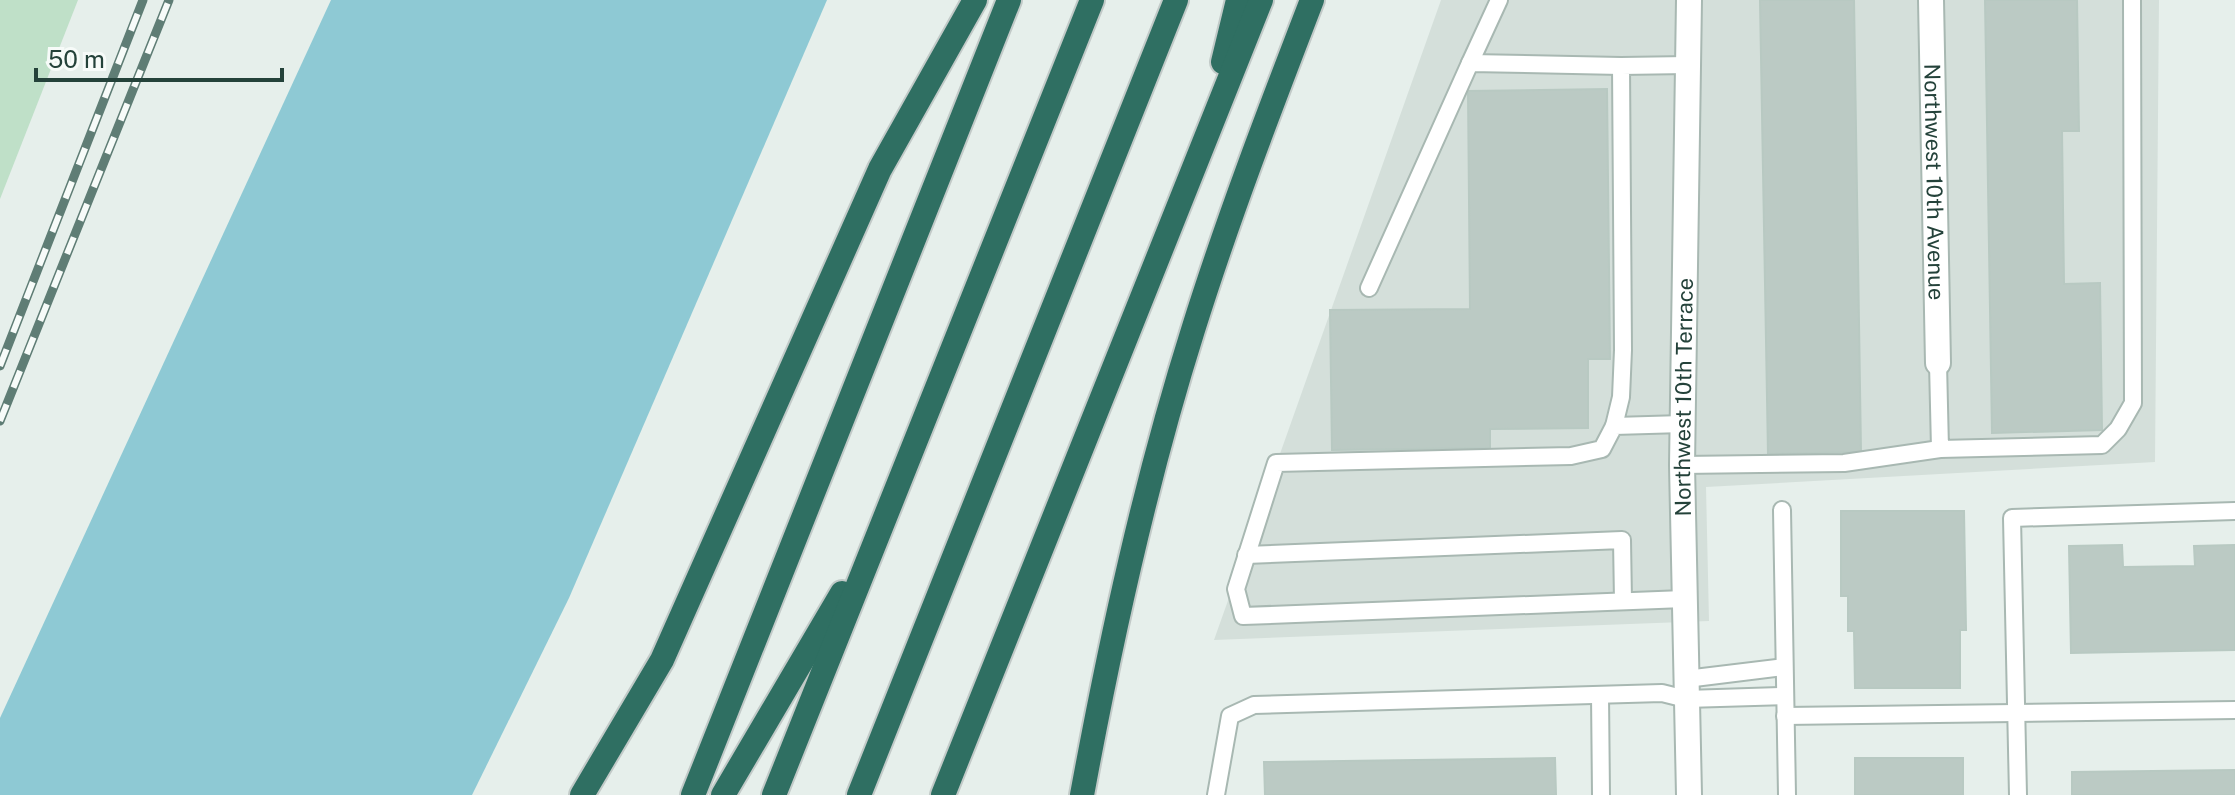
<svg xmlns="http://www.w3.org/2000/svg" width="2235" height="795" font-family="'Public Sans',sans-serif">
	<style>
		.built { fill: #d4dfda }
		.green { fill: #bfe0c8 }
		.water { fill: #8ec9d4 }
		.building { fill: #bbcac4; stroke: #b8c9c2; stroke-width: 2 }
		.lines { fill: none; stroke-linecap: round; stroke-linejoin: round }
		.lane-casing { stroke: #a8b8b2; stroke-width: 20 }
		.street-casing { stroke: #a8b8b2; stroke-width: 28 }
		.highway-casing { stroke: #c2cac8; stroke-width: 28 }
		.lane { stroke: #fff; stroke-width: 16 }
		.street { stroke: #fff; stroke-width: 24 }
		.highway { stroke: #2f6f62; stroke-width: 24 }
		.rail-casing { stroke: #5f7d75; stroke-width: 9 }
		.rail { stroke: #f7fbf9; stroke-width: 6; stroke-dasharray: 18; stroke-linecap: butt }
		.labels { text-anchor: middle; dominant-baseline: central; stroke-width: 6; stroke-linejoin: round; paint-order: stroke }
		.street-label { font-size: 22px; fill: #24423a; stroke: #f7fbf9 }
	</style>
	<rect width="100%" height="100%" fill="#e6efeb"/>
	<polygon class="built" points="1441,0 2159,0 2155,462 1706,487 1709,621 1214,640"/>
	<polygon class="green" points="0,0 78,0 0,199"/>
	<polygon class="water" points="331,0 827,0 569,598 472,795 0,795 0,718"/>
	<g class="building">
		<polygon points="1760,0 1854,0 1861,452 1768,454"/>
		<polygon points="1985,0 2077,0 2079,131 2062,131 2064,284 2100,283 2102,430 1992,433"/>
		<polygon points="1607,89 1610,359 1588,359 1588,428 1490,429 1490,448 1332,450 1330,310 1470,309 1468,91"/>
		<polygon points="1841,511 1964,511 1966,630 1960,630 1960,688 1855,688 1854,631 1848,631 1848,596 1841,596"/>
		<polygon points="2122,545 2123,567 2195,566 2194,546 2235,545 2235,650 2071,653 2069,546"/>
		<polygon points="1555,758 1556,795 1265,795 1264,762"/>
		<rect x="1855" y="758" width="108" height="37"/>
		<polygon points="2235,770 2235,795 2072,795 2072,772"/>
	</g>
	<g class="lines">
		<defs>
			<g id="lane">
				<polyline points="1470,63 1499,0"/>
				<polyline points="1369,288 1470,63 1621,66"/>
				<polyline points="1938,363 1940,449 2102,445 2118,429 2133,403 2132,0"/>
				<polyline points="1683,424 1614,426 1602,449 1571,456 1276,463 1236,589 1243,616 1684,599"/>
				<polyline points="1614,426 1621,397 1623,350 1621,66 1688,65"/>
				<polyline points="1682,465 1844,463 1940,449"/>
				<polyline points="1782,510 1787,795"/>
				<polyline points="1246,555 1622,540 1623,601"/>
				<polyline points="1686,679 1784,667"/>
				<polyline points="1600,695 1601,795"/>
				<polyline points="1785,716 2235,710"/>
				<polyline points="1216,795 1230,716 1254,705 1662,693 1686,699 1784,696"/>
				<polyline points="2018,795 2012,518 2235,511"/>
			</g>
			<g id="street">
				<path id="s1" d="M1931,0L1938,363"/>
				<path id="s2" d="M1689,795L1682,465L1689,0"/>
			</g>
			<g id="highway">
				<polyline points="1223,62 1238,0"/>
				<polyline points="582,795 662,660 880,169 975,0"/>
				<polyline points="693,795 1009,0"/>
				<polyline points="723,795 842,593"/>
				<polyline points="774,795 1092,0"/>
				<polyline points="859,795 1176,0"/>
				<polyline points="943,795 1261,0"/>
				<path d="M1082,795C1111,638 1145,482 1193,330C1228,218 1270,109 1312,0"/>
			</g>
		</defs>
		<use href="#lane" class="lane-casing"/>
		<use href="#street" class="street-casing"/>
		<use href="#highway" class="highway-casing"/>
		<use href="#lane" class="lane"/>
		<use href="#street" class="street"/>
		<use href="#highway" class="highway"/>
		<defs>
			<g id="rail">
				<polyline points="0,366 143,0"/>
				<polyline points="0,421 169,0"/>
			</g>
		</defs>
		<use href="#rail" class="rail-casing"/>
		<use href="#rail" class="rail"/>
	</g>
	<g class="labels">
		<g class="street-label">
			<text stroke="none"><textPath href="#s1" startOffset="182">Northwest 10th Avenue</textPath></text>
			<text stroke="none"><textPath href="#s2" startOffset="398">Northwest 10th Terrace</textPath></text>
		</g>
	</g>
	<path d="M36 68v12h246v-12" fill="none" stroke="#24423a" stroke-width="4"/>
	<text x="48" y="68" font-size="24" fill="#24423a" stroke="#f7fbf9" stroke-width="6" paint-order="stroke">50 m</text>
</svg>
